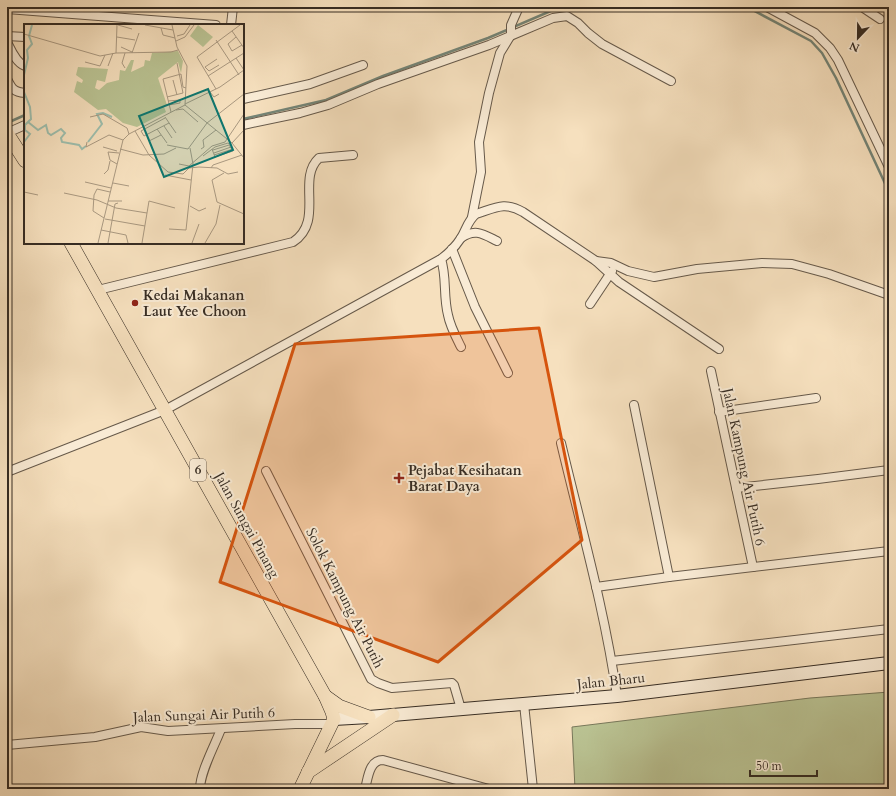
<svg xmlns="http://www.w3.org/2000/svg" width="896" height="796" font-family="Cardo,serif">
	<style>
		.green { fill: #bac393; stroke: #78785b }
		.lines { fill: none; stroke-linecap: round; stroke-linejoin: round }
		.stream { stroke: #748476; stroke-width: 2.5 }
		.minor-casing { stroke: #66594a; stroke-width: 10 }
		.secondary-casing { stroke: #362c23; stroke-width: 14 }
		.primary-casing { stroke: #362c23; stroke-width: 14 }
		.minor { stroke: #f9ebd5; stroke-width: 8 }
		.secondary { stroke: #f9ebd5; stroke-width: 12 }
		.primary { stroke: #f6e0be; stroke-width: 13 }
		.marked { fill: #d6540e; fill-opacity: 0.2; stroke: #d6540e; stroke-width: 3; stroke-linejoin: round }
		.poi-dot { fill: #8f2418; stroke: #f9ebd5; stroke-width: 1.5 }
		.labels { text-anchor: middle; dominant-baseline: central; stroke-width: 4; stroke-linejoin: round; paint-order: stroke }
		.shield { fill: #f9ebd5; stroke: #706558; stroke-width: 1 }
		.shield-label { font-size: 13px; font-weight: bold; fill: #362c23 }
		.poi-label { font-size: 14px; font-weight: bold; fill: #362c23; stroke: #f9ebd5; text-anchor: start }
		.street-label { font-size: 14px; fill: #362c23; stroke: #f9ebd5 }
		.inset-river { fill: none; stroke: #9dbead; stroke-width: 2 }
		.inset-road { fill: none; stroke: #a99880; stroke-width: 1 }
		.view { fill: #0f766e; fill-opacity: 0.15; stroke: #0f766e; stroke-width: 2 }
		.inset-edge { fill: none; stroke: #362c23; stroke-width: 2 }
	</style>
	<rect width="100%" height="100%" fill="#f6e0be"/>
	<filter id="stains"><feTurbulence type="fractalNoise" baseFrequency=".005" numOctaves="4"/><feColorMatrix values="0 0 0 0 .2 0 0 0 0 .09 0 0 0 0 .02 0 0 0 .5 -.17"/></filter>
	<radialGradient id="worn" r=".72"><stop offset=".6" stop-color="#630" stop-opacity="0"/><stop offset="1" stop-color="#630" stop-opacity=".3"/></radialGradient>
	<polygon class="green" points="889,692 889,789 575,789 572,727 810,698"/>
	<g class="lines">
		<g class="stream">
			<polyline points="747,7 811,41 822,53 836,78 889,192"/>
			<polyline points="243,119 326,100 383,76 488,38 560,7"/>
			<polyline points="7,123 25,115"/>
		</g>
		<defs>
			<g id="minor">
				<polyline points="767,7 815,33 830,48 838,60 889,167"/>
				<polyline points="862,7 880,19"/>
				<polyline points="7,9 216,25"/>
				<polyline points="231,25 233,7"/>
				<polyline points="7,36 25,37"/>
				<path d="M7,42C11,50 16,63 25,66"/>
				<path d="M7,79C12,89 14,92 25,93"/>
				<polyline points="243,99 310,84 363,65"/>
				<polyline points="243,125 300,113 328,105 378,84 489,45 553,18 567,16 578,23 588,33 602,44 671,81"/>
				<polyline points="7,133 25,125"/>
				<polyline points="472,217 481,172 479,142 489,93 500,53 511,35 511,25 519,7"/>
				<path d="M461,238C475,228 483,234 497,241"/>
				<polyline points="452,249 475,307 508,373"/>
				<path d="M441,259C447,277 443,296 448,315C450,326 456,337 461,347"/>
				<polyline points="596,261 611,263 628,271 654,277 697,269 762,263 792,264 829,274 889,295"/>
				<path d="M98,290L293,242C325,221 296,179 319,158L353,155"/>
				<polyline points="590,304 612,271"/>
				<polyline points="711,371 753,567"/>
				<polyline points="634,405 669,577"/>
				<polyline points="719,412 816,398"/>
				<path d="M561,443C581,527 605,611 617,696"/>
				<polyline points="266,471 371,679 378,683 392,688 452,683 454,685 461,709"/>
				<path d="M7,472L165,410L441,259C449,253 456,246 461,238C466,230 468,220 476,214C495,208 505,201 523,212L596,261L619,282L719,349"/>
				<polyline points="736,488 818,479 889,470"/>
				<polyline points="596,587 669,577 889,551"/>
				<polyline points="612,661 889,629"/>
				<polyline points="524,704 533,789"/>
				<polyline points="7,745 95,737 141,727 168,731 295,724 332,724"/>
				<path d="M200,789C200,772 215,745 221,729"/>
				<path d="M365,789C368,778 369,760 383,760L489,789"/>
			</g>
			<polyline id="secondary" points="334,719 369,717 617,696 889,663"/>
			<g id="primary">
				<polyline points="7,133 25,161"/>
				<polyline points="71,243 325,696 332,712 334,719 300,789"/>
				<polyline points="325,696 339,706 369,717"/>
				<polyline points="308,772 393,715"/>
			</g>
		</defs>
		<use href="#minor" class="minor-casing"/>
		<use href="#secondary" class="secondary-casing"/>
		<use href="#primary" class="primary-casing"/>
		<use href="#minor" class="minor"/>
		<use href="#secondary" class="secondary"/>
		<use href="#primary" class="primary"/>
	</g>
	<path class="marked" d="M539,328L582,540L438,662L220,582L295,344Z"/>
	<g class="poi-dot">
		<circle cx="135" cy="303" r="4"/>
		<path d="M397 472h4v4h4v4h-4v4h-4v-4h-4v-4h4z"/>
	</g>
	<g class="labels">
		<rect class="shield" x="190" y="459" width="16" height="22" rx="3"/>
		<g class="shield-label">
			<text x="198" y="470">6</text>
		</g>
		<g class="poi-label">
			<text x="143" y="295">Kedai Makanan<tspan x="143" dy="16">Laut Yee Choon</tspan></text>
			<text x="408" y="470">Pejabat Kesihatan<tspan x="408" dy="16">Barat Daya</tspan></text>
		</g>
		<g class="street-label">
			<text transform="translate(744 467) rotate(78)">Jalan Kampung Air Putih 6</text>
			<text transform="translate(247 525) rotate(61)">Jalan Sungai Pinang</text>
			<text transform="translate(345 598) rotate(63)">Solok Kampung Air Putih</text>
			<text transform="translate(611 681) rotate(-6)">Jalan Bharu</text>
			<text transform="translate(204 715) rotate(-2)">Jalan Sungai Air Putih 6</text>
		</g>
	</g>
	<g transform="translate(24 24)">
		<rect width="220" height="220" fill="#f6e0be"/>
		<path d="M174,1L189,13L179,23L166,12ZM154,27L159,37L157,49L154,38L134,54L143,81L140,83L142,88L113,103L99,99L82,85L74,86L50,68L53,57L58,59L59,56L52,51L54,43L84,45L81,58L73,56L71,64L75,66L83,59L95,56L96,46L101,47L107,36H110L107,48L120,42L121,36L126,37L128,29Z" fill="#bac393"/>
		<path class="inset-river" d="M0,51L4,34L3,26L8,20L5,12L8,1M0,68L6,83L7,95L1,101V106L6,110L0,118M4,98L14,106L22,101L24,109L27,111L37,105L41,109L37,114L38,118L55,121L58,125L62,122M64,118L78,100L73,90L79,89L88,93"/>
		<path class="inset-road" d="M94,1L108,5M121,1L149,6M148,1L153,23L163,42L161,81M137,4L139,11L151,14M208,7L220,24M0,10L76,32L92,29L147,28L154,26M153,12L160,10L166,1M93,13L111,16M212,13L204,20L208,27L218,21M192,16L215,51M152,17L161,13L170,1M97,23L108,28M92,29L93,1M108,29L115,9M212,34L220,46M61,38L76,42L81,31M84,42L89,29M181,43L185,47L195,41M181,43L193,35M101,44L98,39L101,29M184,52L220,29M149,56L153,71M192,65L173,33L216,1M186,68L190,73L195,70M143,73L159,69L153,39M144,77L156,76V79L145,81M161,80L196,63L220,46M161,81L208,119L220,134M152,86L159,85L174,98M147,88L139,55L157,50L159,63L162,64M66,93L79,90L103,104L105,110M141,93L152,109M141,94L117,107L120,112L145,99M140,102L148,114M133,105L143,119M111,107L125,131L144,148L159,150L165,144L175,143L193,144L204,150L214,148M125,117L137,111M63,118L62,123L85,111L99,116M208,119L220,106M143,121L164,125L183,99L220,70M79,123L93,127M96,125L119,131L140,130L152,124M177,125L180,123L179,116L192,106M188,125L191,133L209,127L205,121L189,126M190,129L207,123M190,131L209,125M179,132L191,123L204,119L208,122M93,140L86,136L84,128L95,129M155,140L165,142L188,122L201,118L220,90M187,144L189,141L218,131M200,149L188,156L193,178L220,190M80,150L84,146L86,137M141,151L167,156M61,158L87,164M89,159L105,162M0,168L14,171M40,169L73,176L92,184L123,189M84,177H98M166,182L175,187L182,184M80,194L69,187L70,171L73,165L86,168M81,195L121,202M145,205L162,206L169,140L166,124M77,206L102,211L104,219M74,219L99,116L105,110L161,81M84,219L91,180L94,179M118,219L125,177L151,184M168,219L175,200M181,219L192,200L196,181"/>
		<path class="view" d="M184,65L209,126L140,153L115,92Z"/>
		<rect width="220" height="220" class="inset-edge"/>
	</g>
	<rect width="896" height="796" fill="none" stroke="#f6e0be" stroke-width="24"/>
	<rect x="8" y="8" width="880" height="780" fill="none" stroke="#362c23" stroke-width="2"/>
	<rect x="12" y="12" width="872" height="772" fill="none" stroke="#362c23"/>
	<g transform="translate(858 38) rotate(202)" stroke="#f9ebd5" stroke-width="3" paint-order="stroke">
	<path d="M0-3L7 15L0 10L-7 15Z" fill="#362c23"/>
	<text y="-6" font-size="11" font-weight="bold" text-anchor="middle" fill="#362c23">N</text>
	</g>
	<path d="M750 770v6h67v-6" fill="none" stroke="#362c23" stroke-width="2"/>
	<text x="756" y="770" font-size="12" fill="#362c23" stroke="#f9ebd5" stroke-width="3" paint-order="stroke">50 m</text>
	<rect width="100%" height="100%" filter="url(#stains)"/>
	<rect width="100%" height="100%" fill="url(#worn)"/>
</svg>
